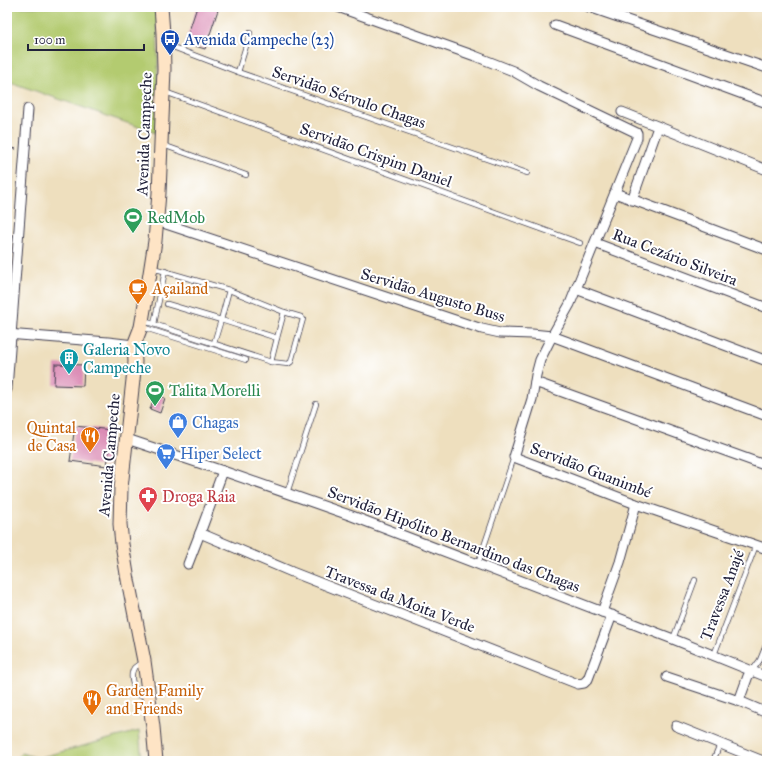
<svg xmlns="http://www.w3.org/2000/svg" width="774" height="768" font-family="'IM FELL Great Primer',serif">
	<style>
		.green { fill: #b3cb70; stroke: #6a7656 }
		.building { fill: #db8cb5 }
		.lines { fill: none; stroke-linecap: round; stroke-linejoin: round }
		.service-casing { stroke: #413e4f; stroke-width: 6 }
		.minor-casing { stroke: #413e4f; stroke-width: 11 }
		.secondary-casing { stroke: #413e4f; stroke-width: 15 }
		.path { stroke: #413e4f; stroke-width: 1.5; stroke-dasharray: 3 3; stroke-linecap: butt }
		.service { stroke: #fff; stroke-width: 4.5 }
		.minor { stroke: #fff; stroke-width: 9 }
		.secondary { stroke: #fee4c5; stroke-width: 13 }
		.labels { text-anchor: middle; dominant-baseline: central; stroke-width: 4; stroke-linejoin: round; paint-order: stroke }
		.transit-label { font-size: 16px; fill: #164399; stroke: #fff; text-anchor: start }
		.street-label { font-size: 16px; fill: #22223b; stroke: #fff }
		.leisure-label { font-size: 16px; fill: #27864d; stroke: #fff; text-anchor: start }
		.food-label { font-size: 16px; fill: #c56008; stroke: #fff; text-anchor: start }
		.culture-label { font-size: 16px; fill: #0d838f; stroke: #fff; text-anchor: start }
		.shop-label { font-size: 16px; fill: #366cbe; stroke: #fff; text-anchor: start }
		.health-label { font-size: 16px; fill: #be3a42; stroke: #fff; text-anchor: start }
	</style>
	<rect width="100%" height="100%" fill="#fff"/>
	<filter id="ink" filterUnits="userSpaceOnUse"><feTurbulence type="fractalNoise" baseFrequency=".025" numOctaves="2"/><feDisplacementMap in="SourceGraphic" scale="8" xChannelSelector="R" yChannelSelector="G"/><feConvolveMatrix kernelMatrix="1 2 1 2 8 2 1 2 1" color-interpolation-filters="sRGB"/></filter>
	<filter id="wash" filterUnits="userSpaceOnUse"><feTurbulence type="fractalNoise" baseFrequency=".012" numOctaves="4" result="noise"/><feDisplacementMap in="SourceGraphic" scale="16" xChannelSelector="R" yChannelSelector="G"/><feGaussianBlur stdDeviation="0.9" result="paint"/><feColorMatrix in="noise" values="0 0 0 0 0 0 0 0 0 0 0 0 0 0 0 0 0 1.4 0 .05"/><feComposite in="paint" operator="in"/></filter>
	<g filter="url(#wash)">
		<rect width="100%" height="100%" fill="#eedfbe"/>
		<g class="green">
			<polygon points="7,7 157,7 158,61 156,133 7,81"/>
			<polygon points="139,731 142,761 17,761 21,753 38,758"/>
		</g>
		<g id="blocks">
			<g class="building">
				<polygon points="197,7 219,7 205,49 185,43"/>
				<polygon points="55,364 84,365 83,386 54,385"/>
				<polygon points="155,395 165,398 160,413 150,409"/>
				<polygon points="75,426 112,430 107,466 70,461"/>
			</g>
		</g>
	</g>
	<g filter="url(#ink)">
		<use href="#blocks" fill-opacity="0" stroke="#413e4f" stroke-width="1"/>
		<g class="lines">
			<defs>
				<g id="service">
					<polyline points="165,44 238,72 527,173"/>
					<polyline points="238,72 250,33"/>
					<polyline points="165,92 580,243"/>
					<polyline points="163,145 246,175"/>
					<polyline points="153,268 229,290 284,312 301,317 303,319 291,362 288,364 271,362 277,338 221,320 214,343"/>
					<polyline points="167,304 221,320 229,290"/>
					<polyline points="144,321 271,362"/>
					<polyline points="154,324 165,271"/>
					<polyline points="142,327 246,360"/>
					<polyline points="277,338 284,312"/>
					<polyline points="287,493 316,404"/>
					<polyline points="478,564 514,457"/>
					<polyline points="673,639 695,580"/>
					<polyline points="714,655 756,545"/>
					<path d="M143,662C140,664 136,666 134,668C129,676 134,688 138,695L148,696"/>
					<polyline points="752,671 760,660 767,643"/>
					<polyline points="713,761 720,744"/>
				</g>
				<g id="minor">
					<polyline points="338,7 475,56 513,71 539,86 637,133 637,138 576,289 570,304 552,336 540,360 536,375 532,399 514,457 636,504 767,549"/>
					<polyline points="589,7 767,68"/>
					<polyline points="555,25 767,103"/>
					<polyline points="622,112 767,170"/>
					<polyline points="615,193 767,250"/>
					<polyline points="632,200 658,127"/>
					<polyline points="157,221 482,329 500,333 532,334 552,336 767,416"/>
					<polyline points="595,243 767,308"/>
					<polyline points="576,289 767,361"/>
					<polyline points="7,334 108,342 134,345"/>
					<polyline points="535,382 767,466"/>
					<polyline points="7,389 28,109"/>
					<polyline points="127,439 223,471 352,516 673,639 767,677"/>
					<polyline points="223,471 200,533 292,572 578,684 584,683 588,679 612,615"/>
					<polyline points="188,564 200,533"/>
					<polyline points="602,612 620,562 636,504"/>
					<polyline points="667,677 739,701 767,713"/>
					<polyline points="739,701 748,676 752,671"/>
					<polyline points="676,726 763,761"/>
				</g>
				<polyline id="secondary" points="156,761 153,727 144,661 128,580 122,544 120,524 121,488 135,362 134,345 141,327 148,286 155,241 159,193 164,69 163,33 161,7"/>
			</defs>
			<use href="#service" class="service-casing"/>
			<use href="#minor" class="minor-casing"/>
			<use href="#secondary" class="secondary-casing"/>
			<polyline class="path" points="7,148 17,149"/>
			<use href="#service" class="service"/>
			<use href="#minor" class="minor"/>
			<use href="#secondary" class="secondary"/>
		</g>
	</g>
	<defs>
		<symbol id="bus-pin" viewBox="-11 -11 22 30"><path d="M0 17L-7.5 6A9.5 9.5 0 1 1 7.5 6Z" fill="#1a4fb4" stroke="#fff"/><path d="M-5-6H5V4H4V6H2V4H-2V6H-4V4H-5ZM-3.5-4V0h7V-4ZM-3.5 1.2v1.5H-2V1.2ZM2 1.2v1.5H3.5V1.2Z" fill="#fff"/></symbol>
		<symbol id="stadium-pin" viewBox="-11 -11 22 30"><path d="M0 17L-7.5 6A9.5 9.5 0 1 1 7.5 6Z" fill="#2e9e5b" stroke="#fff"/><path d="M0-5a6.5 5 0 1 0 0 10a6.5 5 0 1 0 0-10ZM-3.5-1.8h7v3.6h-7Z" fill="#fff"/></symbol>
		<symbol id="cafe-pin" viewBox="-11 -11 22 30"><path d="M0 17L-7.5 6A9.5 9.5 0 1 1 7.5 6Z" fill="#e8710a" stroke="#fff"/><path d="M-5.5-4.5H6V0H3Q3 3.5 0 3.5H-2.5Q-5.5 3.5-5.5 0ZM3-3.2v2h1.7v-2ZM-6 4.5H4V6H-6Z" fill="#fff"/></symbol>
		<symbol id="building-pin" viewBox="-11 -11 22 30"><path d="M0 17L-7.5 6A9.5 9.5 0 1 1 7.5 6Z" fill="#0f9aa8" stroke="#fff"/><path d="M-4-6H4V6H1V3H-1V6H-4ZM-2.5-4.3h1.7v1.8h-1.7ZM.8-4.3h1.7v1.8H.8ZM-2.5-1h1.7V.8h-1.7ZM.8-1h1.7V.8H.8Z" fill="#fff"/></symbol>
		<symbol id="shop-pin" viewBox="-11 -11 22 30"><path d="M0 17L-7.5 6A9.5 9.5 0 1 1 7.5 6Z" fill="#3f7fe0" stroke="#fff"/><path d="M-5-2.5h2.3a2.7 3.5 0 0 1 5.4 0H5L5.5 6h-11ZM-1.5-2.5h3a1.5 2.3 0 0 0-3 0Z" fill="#fff"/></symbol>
		<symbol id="restaurant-pin" viewBox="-11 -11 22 30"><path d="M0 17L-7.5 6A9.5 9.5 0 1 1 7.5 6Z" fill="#e8710a" stroke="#fff"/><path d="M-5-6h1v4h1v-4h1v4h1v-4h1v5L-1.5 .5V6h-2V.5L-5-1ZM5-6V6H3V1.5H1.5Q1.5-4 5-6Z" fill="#fff"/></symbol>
		<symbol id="supermarket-pin" viewBox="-11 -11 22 30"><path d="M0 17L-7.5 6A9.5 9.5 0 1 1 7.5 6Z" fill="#3f7fe0" stroke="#fff"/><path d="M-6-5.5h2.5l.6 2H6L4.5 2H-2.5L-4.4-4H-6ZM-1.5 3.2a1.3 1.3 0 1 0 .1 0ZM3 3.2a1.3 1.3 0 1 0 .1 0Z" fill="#fff"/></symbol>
		<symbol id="pharmacy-pin" viewBox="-11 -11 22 30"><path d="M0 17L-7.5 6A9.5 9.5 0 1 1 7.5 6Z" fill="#e0444e" stroke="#fff"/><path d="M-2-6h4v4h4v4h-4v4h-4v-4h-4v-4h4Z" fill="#fff"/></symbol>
	</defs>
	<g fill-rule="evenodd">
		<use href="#bus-pin" x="159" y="28" width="22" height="30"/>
		<use href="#stadium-pin" x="122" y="206" width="22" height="30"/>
		<use href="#cafe-pin" x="127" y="277" width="22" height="30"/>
		<use href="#building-pin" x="58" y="347" width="22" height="30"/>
		<use href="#stadium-pin" x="144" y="379" width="22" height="30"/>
		<use href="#shop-pin" x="167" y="411" width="22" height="30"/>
		<use href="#restaurant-pin" x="79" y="425" width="22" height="30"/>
		<use href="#supermarket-pin" x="155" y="442" width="22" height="30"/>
		<use href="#pharmacy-pin" x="137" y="485" width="22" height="30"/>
		<use href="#restaurant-pin" x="81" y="688" width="22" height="30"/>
	</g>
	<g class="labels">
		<g class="transit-label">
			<text x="184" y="39">Avenida Campeche (23)</text>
		</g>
		<g class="street-label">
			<text transform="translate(349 97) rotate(19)">Servidão Sérvulo Chagas</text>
			<text transform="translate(144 134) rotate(-88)">Avenida Campeche</text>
			<text transform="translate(376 155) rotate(20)">Servidão Crispim Daniel</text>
			<text transform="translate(675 257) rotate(21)">Rua Cezário Silveira</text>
			<text transform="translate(433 295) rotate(17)">Servidão Augusto Buss</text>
			<text transform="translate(109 455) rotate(-85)">Avenida Campeche</text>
			<text transform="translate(591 470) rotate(21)">Servidão Guanimbé</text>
			<text transform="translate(454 539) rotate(21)">Servidão Hipólito Bernardino das Chagas</text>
			<text transform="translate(722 595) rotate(-69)">Travessa Anajé</text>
			<text transform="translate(400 599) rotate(21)">Travessa da Moita Verde</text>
		</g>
		<g class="leisure-label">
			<text x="147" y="217">RedMob</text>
			<text x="169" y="390">Talita Morelli</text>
		</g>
		<g class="food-label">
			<text x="152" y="288">Açailand</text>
			<text x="76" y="427" text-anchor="end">Quintal<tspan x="76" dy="18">de Casa</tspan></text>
			<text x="106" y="690">Garden Family<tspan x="106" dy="18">and Friends</tspan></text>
		</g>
		<g class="culture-label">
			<text x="83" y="349">Galeria Novo<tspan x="83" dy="18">Campeche</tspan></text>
		</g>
		<g class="shop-label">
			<text x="192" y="422">Chagas</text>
			<text x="180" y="453">Hiper Select</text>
		</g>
		<g class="health-label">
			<text x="162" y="496">Droga Raia</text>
		</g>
	</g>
	<rect width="774" height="768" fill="none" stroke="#fff" stroke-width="24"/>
	<path d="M28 44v6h116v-6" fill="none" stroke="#22223b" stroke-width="2"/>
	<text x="34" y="44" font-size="12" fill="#22223b" stroke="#ffffff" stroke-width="3" paint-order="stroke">100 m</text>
</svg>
